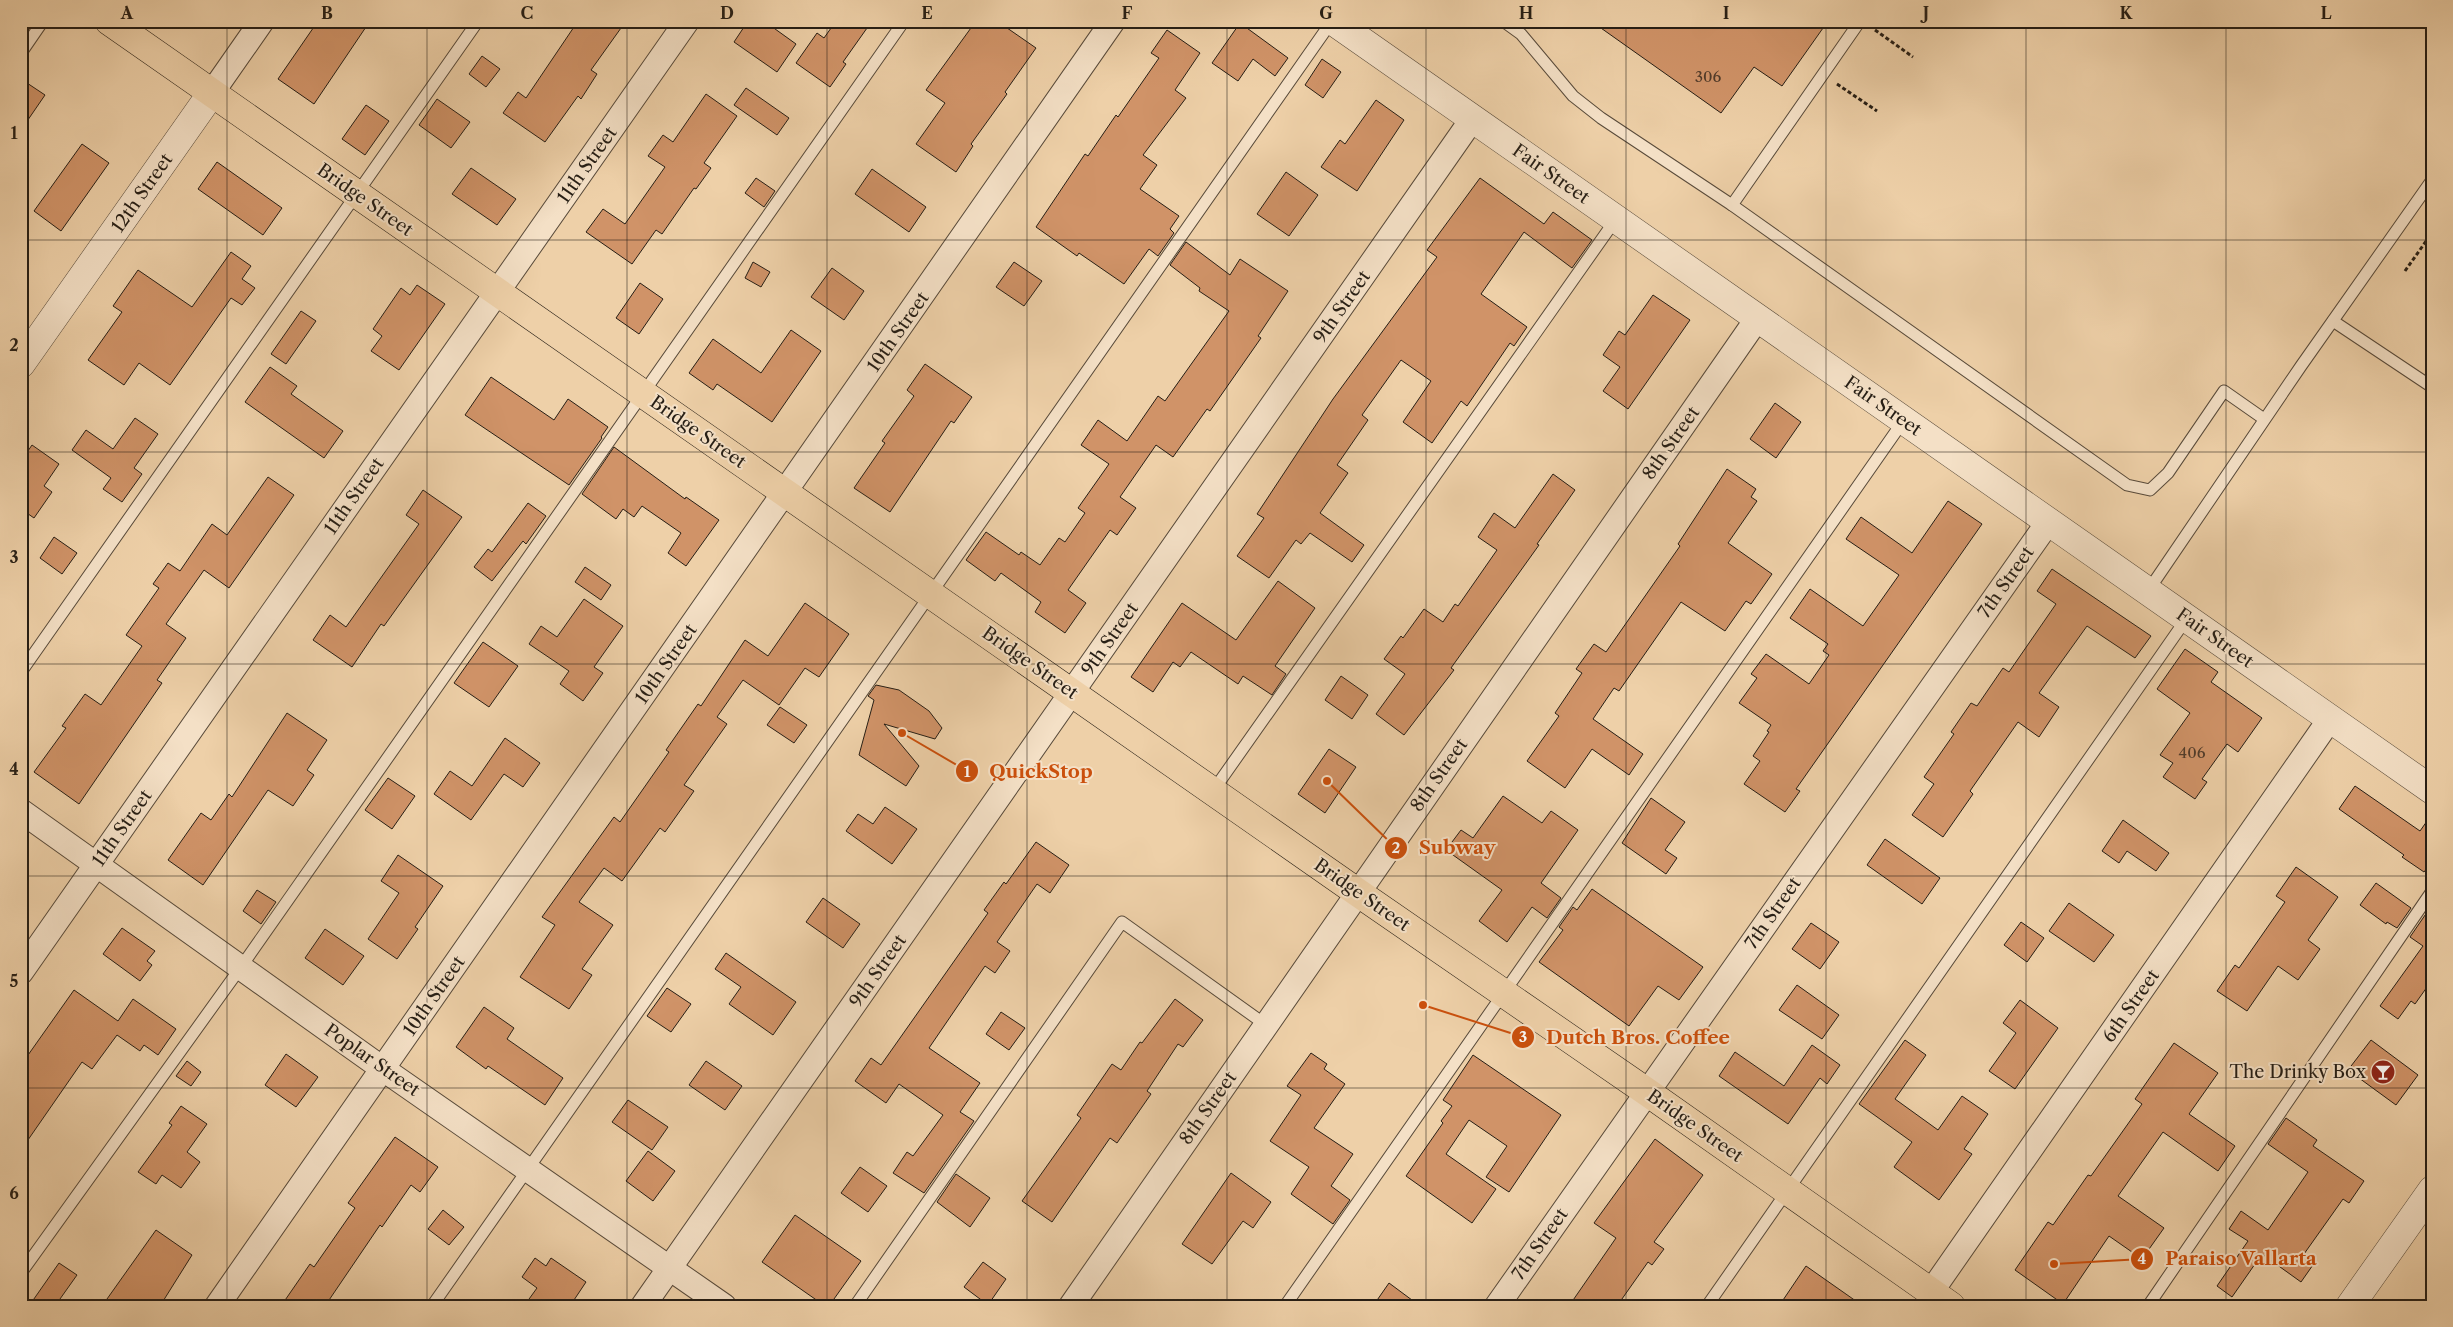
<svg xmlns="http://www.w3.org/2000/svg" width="2453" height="1327" font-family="'Libre Caslon Text',serif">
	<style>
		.building { fill: #d09368; stroke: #261e15 }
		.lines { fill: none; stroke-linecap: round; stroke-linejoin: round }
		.service-casing { stroke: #584a3a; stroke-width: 13 }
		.minor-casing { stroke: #584a3a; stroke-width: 26 }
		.tertiary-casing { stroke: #584a3a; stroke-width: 29 }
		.trunk-casing { stroke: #261e15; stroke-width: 29 }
		.path { stroke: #261e15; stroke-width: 3; stroke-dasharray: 4 2.5; stroke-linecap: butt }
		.service { stroke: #f4e0c6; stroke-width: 11 }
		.minor { stroke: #f4e0c6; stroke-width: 24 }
		.tertiary { stroke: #f4e0c6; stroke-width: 28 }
		.trunk { stroke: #eed0a8; stroke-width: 28 }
		.grid { fill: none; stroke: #261e15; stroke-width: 1; stroke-opacity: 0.55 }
		.labels { text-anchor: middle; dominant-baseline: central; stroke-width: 4; stroke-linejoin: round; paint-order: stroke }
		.number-label { font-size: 15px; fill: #503b2a }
		.street-label { font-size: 18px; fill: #261e15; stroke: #f4e0c6 }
		.poi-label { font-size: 18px; fill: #261e15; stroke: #f4e0c6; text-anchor: end }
		.leader { fill: none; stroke: #cb500d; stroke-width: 2 }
		.callout-dot { fill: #cb500d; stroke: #f4e0c6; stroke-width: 2 }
		.mark-label { font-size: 15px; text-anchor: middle; font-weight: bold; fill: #fff }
		.callout-label { font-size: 19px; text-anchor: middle; font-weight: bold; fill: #cb500d; stroke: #f4e0c6; stroke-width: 4; stroke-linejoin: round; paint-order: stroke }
		.neatline { fill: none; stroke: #261e15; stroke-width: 2 }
		.grid-label { font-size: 16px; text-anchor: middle; font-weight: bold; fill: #261e15 }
	</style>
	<rect width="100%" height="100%" fill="#eed0a8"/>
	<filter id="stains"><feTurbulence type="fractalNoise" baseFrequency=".004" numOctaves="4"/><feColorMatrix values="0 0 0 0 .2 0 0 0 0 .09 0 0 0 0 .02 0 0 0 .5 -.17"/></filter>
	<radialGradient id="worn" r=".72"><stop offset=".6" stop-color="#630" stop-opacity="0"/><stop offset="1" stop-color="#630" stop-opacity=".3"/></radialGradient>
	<g class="building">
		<polygon points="318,21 370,21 314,104 278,79"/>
		<polygon points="578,21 626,21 591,70 597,74 581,99 578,96 545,142 503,113 518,92 526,98"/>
		<polygon points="748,21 764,21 796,44 777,72 734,42"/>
		<polygon points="836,21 872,21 843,62 846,64 830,87 796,63 817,33 824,38"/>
		<polygon points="976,21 997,21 1036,48 1005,92 1007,94 971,144 973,146 956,172 916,144 945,103 926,90"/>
		<polygon points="1591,21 1828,21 1782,86 1754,67 1721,113"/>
		<polygon points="1240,23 1288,58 1275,76 1253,59 1238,81 1212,63"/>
		<polygon points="1167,30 1200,53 1175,90 1186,98 1143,155 1157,165 1140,189 1179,216 1170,229 1174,233 1158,256 1149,249 1124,284 1079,253 1077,256 1036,227 1085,154 1088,156 1116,115 1118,117 1159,58 1151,53"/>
		<polygon points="482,56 500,69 486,87 469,74"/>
		<polygon points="1322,59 1341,72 1323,98 1305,85"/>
		<polygon points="21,79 45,95 21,130"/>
		<polygon points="746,88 789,118 777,135 734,105"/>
		<polygon points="706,94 737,116 704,163 711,168 696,189 694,188 662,234 656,230 632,264 586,232 603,209 625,224 665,167 648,156 663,135 673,142"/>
		<polygon points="437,99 470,122 451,148 419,125"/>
		<polygon points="1376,100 1404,120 1357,191 1321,167 1340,140 1345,144"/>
		<polygon points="366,105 389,121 365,155 342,139"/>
		<polygon points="82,144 109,163 61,231 34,211"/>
		<polygon points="217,162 282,208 263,235 198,189"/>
		<polygon points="471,168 516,199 497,225 452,194"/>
		<polygon points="872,169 926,207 909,232 855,194"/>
		<polygon points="1286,172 1318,195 1289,236 1257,214"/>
		<polygon points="756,178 775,191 764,207 745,193"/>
		<polygon points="1480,178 1544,224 1553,212 1592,240 1572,268 1524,232 1481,294 1527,327 1514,346 1510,343 1467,406 1461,401 1432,443 1403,422 1431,381 1401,360 1362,415 1368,420 1337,465 1348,473 1320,513 1364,545 1352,562 1310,533 1301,544 1296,540 1269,578 1237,556 1264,518 1257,514 1333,399 1437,257 1427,250"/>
		<polygon points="1186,242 1230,275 1240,259 1288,291 1258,336 1261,338 1210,411 1207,409 1173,457 1156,445 1120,497 1136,508 1117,535 1110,530 1068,590 1086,603 1065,633 1035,612 1041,602 1001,573 995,581 966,560 986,532 1019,555 1021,552 1040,565 1059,538 1065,542 1085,513 1078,508 1109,464 1081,445 1098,420 1127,441 1158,396 1165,401 1229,311 1199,291 1200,288 1170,265"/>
		<polygon points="231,252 251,266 242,279 255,288 242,305 231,298 170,385 139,363 124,385 88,360 122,312 113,306 138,270 192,307"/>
		<polygon points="753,262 770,272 761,287 745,278"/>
		<polygon points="1014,262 1042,281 1024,306 996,287"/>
		<polygon points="832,268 864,291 844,320 811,297"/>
		<polygon points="640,283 663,299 639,334 616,318"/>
		<polygon points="417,285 445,304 399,370 371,351 382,336 373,329 401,288 410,295"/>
		<polygon points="1653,295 1690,320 1628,409 1603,391 1620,367 1603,355 1619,331 1625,335"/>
		<polygon points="301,311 316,321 286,364 271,354"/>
		<polygon points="791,330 821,351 772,422 717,384 713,390 689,373 713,339 761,373"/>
		<polygon points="925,364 972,397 954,423 951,421 890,512 854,488 885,443 882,441 914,396 907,390"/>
		<polygon points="270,367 297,386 291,394 343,431 324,458 245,402"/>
		<polygon points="491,377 554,420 568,399 608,427 601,437 602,438 569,485 465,415"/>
		<polygon points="1775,403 1801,422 1776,458 1750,439"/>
		<polygon points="135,418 158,434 134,468 142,474 122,502 103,489 111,478 72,450 86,430 113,449"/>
		<polygon points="32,445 59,464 44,486 52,492 34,518 21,509 21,461"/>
		<polygon points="614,447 685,499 686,497 719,520 686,566 668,553 681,533 642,506 634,517 623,509 616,519 582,494"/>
		<polygon points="1727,469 1756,489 1751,497 1757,501 1728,543 1772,574 1751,604 1746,601 1725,631 1681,602 1619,691 1614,688 1593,719 1643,754 1629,775 1592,749 1565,788 1527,761 1559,716 1555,713 1582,673 1576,669 1594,644 1606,652 1680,546 1678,544"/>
		<polygon points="1553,474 1575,490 1537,544 1539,545 1451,668 1454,670 1404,735 1376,714 1405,674 1384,659 1401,636 1403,638 1424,609 1443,622 1455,604 1458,606 1497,550 1478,537 1494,513 1515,528"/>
		<polygon points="268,477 294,495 229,588 204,570 166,624 186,638 157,680 162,683 79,804 34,772 66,728 62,726 85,694 101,705 142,646 126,635 159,588 153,584 168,563 180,571 212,524 227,535"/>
		<polygon points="423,490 462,517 384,626 381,624 352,667 313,640 330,615 346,627 419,524 406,515"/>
		<polygon points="1948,501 1982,524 1796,789 1800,791 1785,812 1744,784 1760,761 1753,756 1769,732 1767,731 1771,725 1739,703 1757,678 1751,674 1766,654 1809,684 1829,655 1823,651 1828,644 1790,618 1810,589 1863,626 1899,575 1846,539 1861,517 1912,553"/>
		<polygon points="528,503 546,516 526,544 523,541 492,581 474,567 488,549 492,552"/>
		<polygon points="54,537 77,553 62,574 40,558"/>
		<polygon points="585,567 611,585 601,600 575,582"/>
		<polygon points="2052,569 2151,636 2135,658 2087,626 2039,693 2059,707 2039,737 2018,722 1970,791 1973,794 1943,837 1912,815 1934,784 1924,777 1954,734 1951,732 1971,703 1977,706 2003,668 2009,672 2056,604 2037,591"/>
		<polygon points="1278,581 1315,608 1275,666 1286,674 1272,695 1243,676 1238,684 1191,652 1180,667 1173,662 1153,692 1131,677 1182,603 1236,640"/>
		<polygon points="584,599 623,626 594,667 603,673 583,701 560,684 569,671 529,644 541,626 557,637"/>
		<polygon points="805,603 849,634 819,677 805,668 779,705 743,680 717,717 727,724 684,785 694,791 665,832 660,828 622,881 604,868 579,902 613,925 582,969 592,975 569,1009 520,977 555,925 542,917 614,817 620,822 669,752 666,750 698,704 701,706 745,640 768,656"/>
		<polygon points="483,642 518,666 489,707 454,683"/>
		<polygon points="2185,649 2218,672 2211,682 2262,718 2238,752 2227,744 2202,779 2207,782 2195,799 2163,777 2173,763 2160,755 2190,713 2157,689"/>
		<polygon points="1341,676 1368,695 1352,719 1325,700"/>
		<polygon points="876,685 899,690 929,711 942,728 935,739 884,724 919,766 906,786 859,755 874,700 868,696"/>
		<polygon points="780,707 807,725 794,743 767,725"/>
		<polygon points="287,713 327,740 307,770 314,775 293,806 268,790 203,885 168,860 201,813 211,820 229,794 232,797"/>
		<polygon points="505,738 540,763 523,787 504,774 471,820 434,794 450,771 472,786"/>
		<polygon points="1329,749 1356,767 1325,813 1298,794"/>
		<polygon points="388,778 415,796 392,829 365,810"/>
		<polygon points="2355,786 2420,831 2432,814 2432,862 2424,872 2402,857 2404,855 2339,809"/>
		<polygon points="1503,796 1542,823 1551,811 1578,830 1541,883 1561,898 1547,918 1532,907 1507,942 1479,921 1502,890 1446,850 1461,830 1473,838"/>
		<polygon points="1651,798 1685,822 1665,850 1677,858 1666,874 1622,843"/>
		<polygon points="885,807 917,829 892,864 846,831 858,814 873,824"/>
		<polygon points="2123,820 2169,853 2156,871 2127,851 2119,863 2102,851"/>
		<polygon points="1885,839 1940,878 1922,904 1867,865"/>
		<polygon points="1036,842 1069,865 1050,893 1037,884 997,942 1010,951 995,973 985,966 929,1048 980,1083 960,1112 974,1121 924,1193 893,1173 907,1152 913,1156 943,1115 899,1084 886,1103 855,1081 871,1058 881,1065 988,913 984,910 1004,882 1006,884"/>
		<polygon points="398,855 443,886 415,927 418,929 397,959 368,939 399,893 381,881"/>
		<polygon points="2296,867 2338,897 2308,940 2320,949 2298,980 2278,966 2247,1011 2217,991 2235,965 2239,968 2285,902 2276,896"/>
		<polygon points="2376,883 2411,908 2397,928 2387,922 2386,924 2360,905"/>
		<polygon points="1592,889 1703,967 1679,1000 1658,986 1629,1026 1539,962 1563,930 1559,927 1573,907 1577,910"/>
		<polygon points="257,890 276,902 261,924 243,911"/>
		<polygon points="823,898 860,924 843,948 806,922"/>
		<polygon points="2069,903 2114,935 2094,962 2049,931"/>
		<polygon points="2432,905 2432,980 2415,1004 2411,1001 2398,1019 2380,1006 2423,946 2410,937"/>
		<polygon points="2021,922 2044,938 2027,962 2004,945"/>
		<polygon points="1811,923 1839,942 1820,969 1792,949"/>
		<polygon points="122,928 155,951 147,961 152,965 140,981 103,954"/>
		<polygon points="325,929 364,956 343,985 305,958"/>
		<polygon points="726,953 796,1002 773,1035 729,1004 741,987 715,969"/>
		<polygon points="1797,985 1839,1015 1822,1039 1779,1010"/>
		<polygon points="667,988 691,1004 671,1032 647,1016"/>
		<polygon points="74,990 118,1021 133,999 176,1029 158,1055 144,1045 140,1051 117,1035 92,1069 82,1062 21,1150 21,1065"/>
		<polygon points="1175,999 1203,1020 1183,1047 1178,1044 1147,1091 1151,1094 1117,1143 1110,1138 1052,1222 1022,1201 1081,1118 1077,1115 1112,1064 1121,1070 1140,1042 1142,1043"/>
		<polygon points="2020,1000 2058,1028 2015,1089 1989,1071 2016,1033 2003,1023"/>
		<polygon points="484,1007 514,1028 507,1039 563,1078 545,1105 488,1066 486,1069 456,1047"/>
		<polygon points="1001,1012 1025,1028 1009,1050 986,1034"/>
		<polygon points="1905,1040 1926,1055 1895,1099 1938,1130 1962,1096 1988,1114 1964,1149 1972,1154 1939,1200 1894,1167 1912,1142 1859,1104"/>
		<polygon points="2371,1040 2418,1075 2396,1105 2348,1070"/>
		<polygon points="2174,1043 2218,1073 2189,1114 2235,1146 2218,1171 2163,1132 2118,1196 2164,1228 2142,1259 2109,1236 2063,1304 2015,1270 2048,1222 2053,1225 2088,1175 2091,1176 2142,1104 2135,1099"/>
		<polygon points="1812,1045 1840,1065 1827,1084 1820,1078 1788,1124 1719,1076 1735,1052 1784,1086"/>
		<polygon points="1311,1053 1327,1064 1324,1069 1345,1084 1314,1128 1353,1154 1331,1186 1350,1200 1333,1224 1291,1194 1309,1167 1270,1141 1301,1095 1287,1086"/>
		<polygon points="286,1054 318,1077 296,1107 265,1085"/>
		<polygon points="1473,1055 1561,1115 1509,1192 1486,1177 1507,1146 1469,1120 1446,1154 1496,1189 1472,1223 1406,1176 1443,1123 1441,1121 1452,1106 1443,1100"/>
		<polygon points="187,1061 201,1072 191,1086 176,1076"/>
		<polygon points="706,1061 742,1086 725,1110 689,1085"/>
		<polygon points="628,1100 668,1127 652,1150 612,1122"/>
		<polygon points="181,1106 207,1124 187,1152 200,1162 181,1188 162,1175 156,1184 138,1172 172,1125 169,1123"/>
		<polygon points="2286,1118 2317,1140 2313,1146 2364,1181 2349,1203 2343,1199 2304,1254 2315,1262 2301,1282 2262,1254 2232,1297 2217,1286 2248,1241 2229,1229 2241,1211 2268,1230 2308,1172 2268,1144"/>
		<polygon points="395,1137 438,1167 420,1192 411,1185 382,1227 380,1225 325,1306 281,1306 310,1264 314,1267 355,1208 348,1203"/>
		<polygon points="1655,1139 1703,1175 1654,1242 1664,1249 1652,1265 1648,1262 1617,1306 1569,1306 1616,1238 1594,1223"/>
		<polygon points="648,1151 675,1171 653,1201 626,1181"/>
		<polygon points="860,1167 887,1186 868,1212 841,1193"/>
		<polygon points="1231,1173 1271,1202 1253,1228 1243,1221 1212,1264 1182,1244"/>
		<polygon points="956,1174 990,1198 970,1227 937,1202"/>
		<polygon points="443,1210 464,1227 449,1245 428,1229"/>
		<polygon points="795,1215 861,1261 829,1306 825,1306 762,1262"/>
		<polygon points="156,1230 192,1255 160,1306 102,1306"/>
		<polygon points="535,1258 546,1266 551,1258 586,1282 570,1306 524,1306 537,1288 522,1277"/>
		<polygon points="983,1262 1006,1279 988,1305 964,1287"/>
		<polygon points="59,1263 77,1275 55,1306 29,1306"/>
		<polygon points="1806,1266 1863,1306 1779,1306"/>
		<polygon points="1389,1283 1420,1306 1373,1306"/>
	</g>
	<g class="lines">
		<defs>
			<g id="service">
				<polyline points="1503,21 1521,34 1573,96 1601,118 1732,205"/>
				<polyline points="1860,21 1732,205 2127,485 2150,490 2168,473 2224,391 2264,419"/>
				<polyline points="21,53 43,21"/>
				<polyline points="2333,321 2432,387"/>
				<polyline points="2148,591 2301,366 2432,180"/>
				<polyline points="21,672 478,21"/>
				<polyline points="1213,791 1616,219"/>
				<polyline points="21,1273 241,967 904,21"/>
				<polyline points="432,1306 1332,21"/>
				<polyline points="855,1306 1122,922 1266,1025"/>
				<polyline points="1285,1306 1904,420"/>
				<polyline points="1707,1306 2187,618"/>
				<polyline points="2148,1306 2432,891"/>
			</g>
			<g id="minor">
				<polyline points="211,94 262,21"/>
				<polyline points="21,811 383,1069 724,1306"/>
				<polyline points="21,972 687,21"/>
				<polyline points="1931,1292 2330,719"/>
				<polyline points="217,1306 1113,21"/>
				<polyline points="643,1306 1473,118"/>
				<polyline points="1071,1306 1757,319"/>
				<polyline points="1497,1306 2049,521"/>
			</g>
			<g id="tertiary">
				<polyline points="1333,21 2432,790"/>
				<polyline points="21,364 211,94"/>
				<polyline points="2350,1306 2432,1190"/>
			</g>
			<polyline id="trunk" points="109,21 1357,892 1647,1092 1951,1306"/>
		</defs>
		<use href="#service" class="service-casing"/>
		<use href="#minor" class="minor-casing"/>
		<use href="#tertiary" class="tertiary-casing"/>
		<use href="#trunk" class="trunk-casing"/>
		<g class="path">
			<polyline points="1875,30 1913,57"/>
			<polyline points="1837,84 1877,111"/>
			<polyline points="2405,271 2429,237"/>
		</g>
		<use href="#service" class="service"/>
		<use href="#minor" class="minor"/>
		<use href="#tertiary" class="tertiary"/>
		<use href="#trunk" class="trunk"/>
	</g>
	<path class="grid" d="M227,21V1306M427,21V1306M627,21V1306M827,21V1306M1027,21V1306M1227,21V1306M1426,21V1306M1626,21V1306M1826,21V1306M2026,21V1306M2226,21V1306M21,240H2432M21,452H2432M21,664H2432M21,876H2432M21,1088H2432"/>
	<defs>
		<symbol id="bar-disc" viewBox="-11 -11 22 22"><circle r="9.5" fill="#8f2418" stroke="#f4e0c6"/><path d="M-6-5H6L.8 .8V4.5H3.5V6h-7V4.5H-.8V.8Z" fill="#fff"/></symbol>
	</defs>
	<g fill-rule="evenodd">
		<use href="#bar-disc" x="2369" y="1058" width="28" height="28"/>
	</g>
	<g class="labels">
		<g class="number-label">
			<text x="1708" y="76">306</text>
			<text x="2192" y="752">406</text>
		</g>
		<g class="street-label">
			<text transform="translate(587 165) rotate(-55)">11th Street</text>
			<text transform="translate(1551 174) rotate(35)">Fair Street</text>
			<text transform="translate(142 193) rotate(-55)">12th Street</text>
			<text transform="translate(365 200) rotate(35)">Bridge Street</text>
			<text transform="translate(1342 307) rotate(-55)">9th Street</text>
			<text transform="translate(898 332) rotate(-55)">10th Street</text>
			<text transform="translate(1883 406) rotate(35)">Fair Street</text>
			<text transform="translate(698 432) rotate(35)">Bridge Street</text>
			<text transform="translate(1671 443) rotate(-55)">8th Street</text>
			<text transform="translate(354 496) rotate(-55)">11th Street</text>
			<text transform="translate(2006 582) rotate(-55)">7th Street</text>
			<text transform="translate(2215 638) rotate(35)">Fair Street</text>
			<text transform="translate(1110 639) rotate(-55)">9th Street</text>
			<text transform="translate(1030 663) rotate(35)">Bridge Street</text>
			<text transform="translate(666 664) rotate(-55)">10th Street</text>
			<text transform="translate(1439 775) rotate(-55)">8th Street</text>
			<text transform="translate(122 828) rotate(-55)">11th Street</text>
			<text transform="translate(1362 895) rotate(35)">Bridge Street</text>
			<text transform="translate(1773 913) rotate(-55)">7th Street</text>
			<text transform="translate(878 971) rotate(-55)">9th Street</text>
			<text transform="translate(434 996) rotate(-55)">10th Street</text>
			<text transform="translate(2131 1006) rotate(-55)">6th Street</text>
			<text transform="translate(372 1060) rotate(35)">Poplar Street</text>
			<text transform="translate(1208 1108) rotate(-55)">8th Street</text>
			<text transform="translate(1695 1126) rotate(35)">Bridge Street</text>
			<text transform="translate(1540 1244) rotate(-55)">7th Street</text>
		</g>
		<g class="poi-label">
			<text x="2366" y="1072">The Drinky Box</text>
		</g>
	</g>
	<path class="leader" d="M902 733L967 771M1327 781L1396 848M1423 1005L1523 1037M2054 1264L2142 1259"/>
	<g class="callout-dot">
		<circle cx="902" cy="733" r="5"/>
		<circle cx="1327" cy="781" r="5"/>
		<circle cx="1423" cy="1005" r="5"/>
		<circle cx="2054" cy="1264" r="5"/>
		<circle cx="967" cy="771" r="12"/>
		<circle cx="1396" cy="848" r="12"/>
		<circle cx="1523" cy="1037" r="12"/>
		<circle cx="2142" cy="1259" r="12"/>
	</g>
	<g class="mark-label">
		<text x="967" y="777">1</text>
		<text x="1396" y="853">2</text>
		<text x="1523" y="1042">3</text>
		<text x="2142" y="1264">4</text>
	</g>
	<g class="callout-label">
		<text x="1041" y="778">QuickStop</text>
		<text x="1457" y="854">Subway</text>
		<text x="1638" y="1044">Dutch Bros. Coffee</text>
		<text x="2241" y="1265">Paraiso Vallarta</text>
	</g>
	<rect width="2453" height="1327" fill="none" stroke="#eed0a8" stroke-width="55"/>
	<rect x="28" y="28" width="2398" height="1272" class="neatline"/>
	<g class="grid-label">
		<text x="127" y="19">A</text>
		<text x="327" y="19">B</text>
		<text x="527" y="19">C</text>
		<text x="727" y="19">D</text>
		<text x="927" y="19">E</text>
		<text x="1127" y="19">F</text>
		<text x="1326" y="19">G</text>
		<text x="1526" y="19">H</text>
		<text x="1726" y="19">I</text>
		<text x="1926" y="19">J</text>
		<text x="2126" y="19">K</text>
		<text x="2326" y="19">L</text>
		<text x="14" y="139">1</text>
		<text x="14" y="351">2</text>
		<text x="14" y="563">3</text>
		<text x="14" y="775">4</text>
		<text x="14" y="987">5</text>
		<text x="14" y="1199">6</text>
	</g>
	<rect width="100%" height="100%" filter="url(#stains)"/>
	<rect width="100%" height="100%" fill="url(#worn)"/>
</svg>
